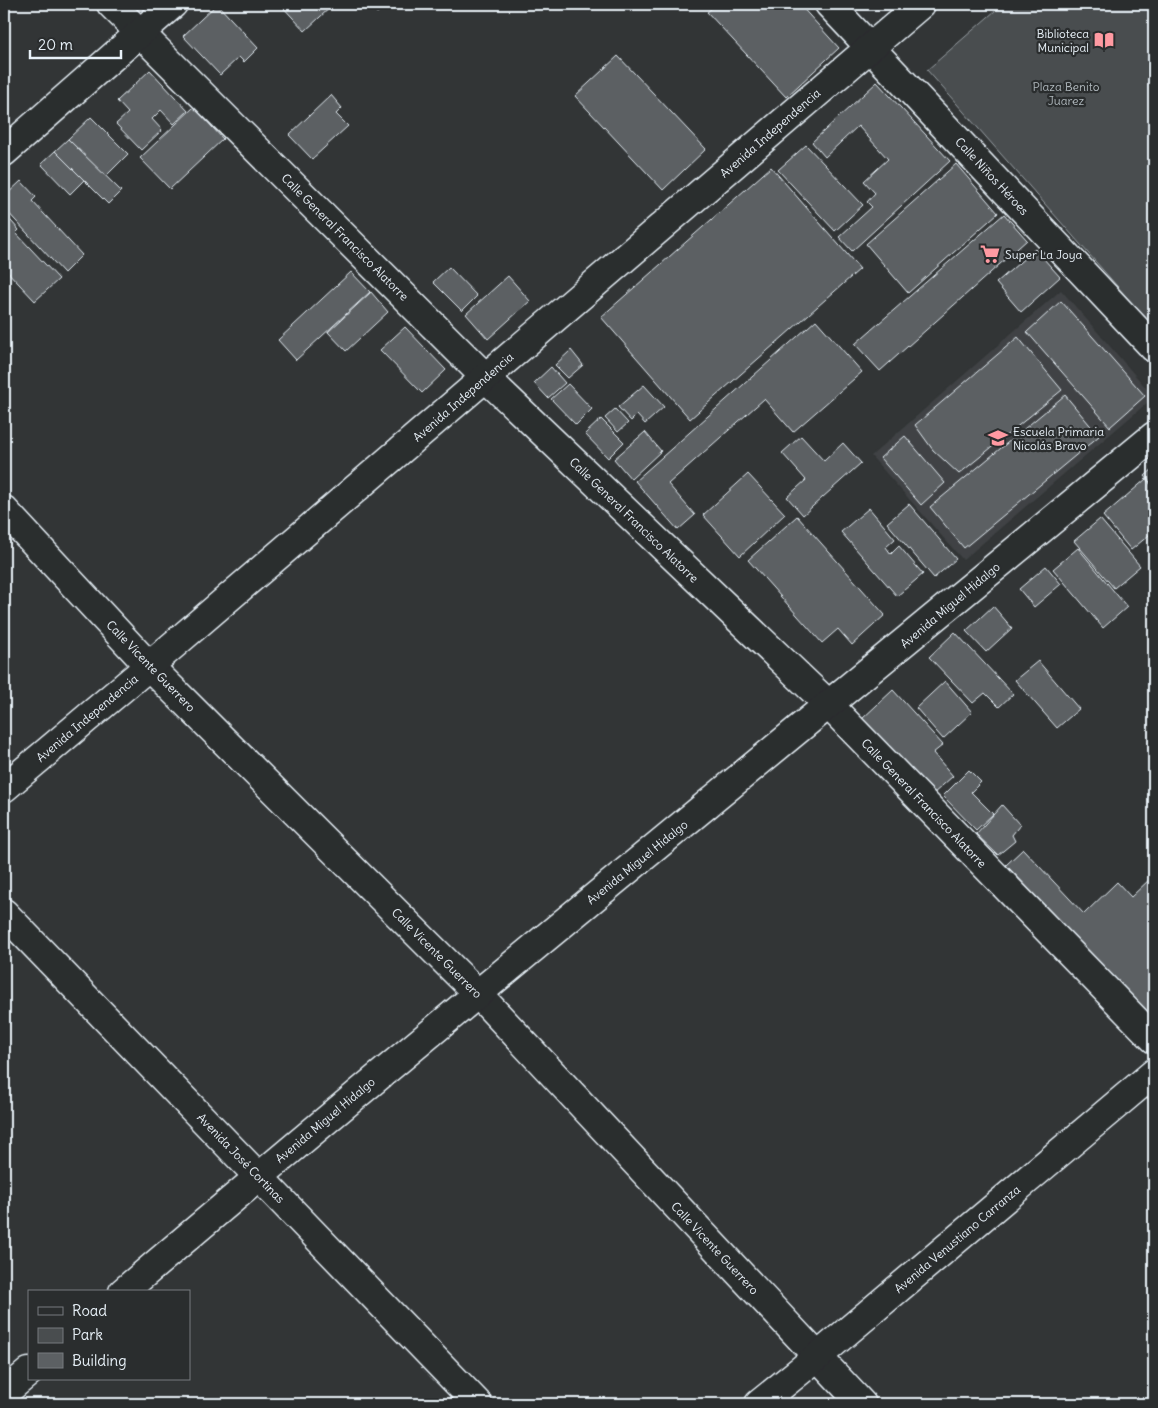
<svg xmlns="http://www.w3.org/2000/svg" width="1158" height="1408" font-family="Delius,sans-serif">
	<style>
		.built { fill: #3f4244 }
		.green { fill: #494d4f; stroke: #989fa4 }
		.building { fill: #5c6063; stroke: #e8f1f8 }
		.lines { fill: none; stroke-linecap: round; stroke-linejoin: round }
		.street-casing { stroke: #e8f1f8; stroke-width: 31 }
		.street { stroke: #2a2d2e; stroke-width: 28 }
		.labels { text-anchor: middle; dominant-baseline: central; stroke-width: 4.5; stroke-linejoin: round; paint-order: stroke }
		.poi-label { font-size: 12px; fill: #e8f1f8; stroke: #2a2d2e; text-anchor: start }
		.park-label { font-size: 12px; fill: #b0b8bd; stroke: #2a2d2e }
		.street-label { font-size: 12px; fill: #e8f1f8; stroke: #2a2d2e }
	</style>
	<rect width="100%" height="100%" fill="#323536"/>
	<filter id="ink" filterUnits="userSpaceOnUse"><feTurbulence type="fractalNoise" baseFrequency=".02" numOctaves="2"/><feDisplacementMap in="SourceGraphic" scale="10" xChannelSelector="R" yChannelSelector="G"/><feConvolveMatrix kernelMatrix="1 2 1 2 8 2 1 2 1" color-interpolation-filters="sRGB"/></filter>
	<g filter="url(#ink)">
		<polygon class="built" points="1061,290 1154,397 963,560 871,456"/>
		<polygon class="green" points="1003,4 1154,4 1154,328 927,70"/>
		<g class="building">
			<polygon points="217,4 258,48 244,62 239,57 220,75 183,36"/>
			<polygon points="280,4 334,4 305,31"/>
			<polygon points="368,4 387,4 377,13"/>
			<polygon points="717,4 799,4 839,48 786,97 707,12"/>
			<polygon points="618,56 706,149 663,190 575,96"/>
			<polygon points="150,70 188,111 174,124 161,110 152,119 162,130 141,150 116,124 128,113 117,101"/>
			<polygon points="877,82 950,161 852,251 839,237 872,207 867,202 875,193 864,181 888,159 858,126 825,157 812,142"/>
			<polygon points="331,95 342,108 336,114 348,126 312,159 289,135"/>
			<polygon points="194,107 223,139 170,189 140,158"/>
			<polygon points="91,117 128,154 105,177 68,139"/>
			<polygon points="68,139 121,191 108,204 55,151"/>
			<polygon points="806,145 863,205 835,231 778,170"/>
			<polygon points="55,151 84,180 70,194 41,164"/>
			<polygon points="956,164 998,213 908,293 866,244"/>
			<polygon points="771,167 860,269 690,419 601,317"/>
			<polygon points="21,181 36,197 32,201 82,255 64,273 4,208 4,197"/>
			<polygon points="4,213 19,230 16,233 59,279 35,301 4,268"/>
			<polygon points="1004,214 1027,240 880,371 855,344"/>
			<polygon points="1035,249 1060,277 1021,312 996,283"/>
			<polygon points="449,267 477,296 462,311 433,282"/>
			<polygon points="351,272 370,292 296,360 278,340"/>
			<polygon points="508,276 530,301 488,339 466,314"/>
			<polygon points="371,292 388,312 346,351 328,332"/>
			<polygon points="1061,301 1145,396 1110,427 1027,332"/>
			<polygon points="816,320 862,372 793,432 764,399 668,484 695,515 678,530 635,481"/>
			<polygon points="405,327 446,370 422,393 380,350"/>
			<polygon points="1018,337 1036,359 1062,390 959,474 933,450 915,425"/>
			<polygon points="571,350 583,365 568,378 555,365"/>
			<polygon points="551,367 565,383 548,398 534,383"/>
			<polygon points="568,384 592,409 576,425 551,399"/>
			<polygon points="644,385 664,407 645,424 637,415 631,421 618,407"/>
			<polygon points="1065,395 1099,436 964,548 930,507"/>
			<polygon points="615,409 628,423 618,432 605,418"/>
			<polygon points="601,419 624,442 608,458 585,434"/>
			<polygon points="645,432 661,451 631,479 614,459"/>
			<polygon points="801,436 824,461 843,443 861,463 803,515 787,497 806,480 782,453"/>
			<polygon points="905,436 945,483 921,505 880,458"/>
			<polygon points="1154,468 1154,487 1145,476"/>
			<polygon points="748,474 785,514 740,556 703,515"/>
			<polygon points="1146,479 1154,488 1154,531 1131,550 1103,516"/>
			<polygon points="909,504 956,559 934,578 887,523"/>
			<polygon points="869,508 895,539 886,547 891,554 899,546 923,574 897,596 841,532"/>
			<polygon points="797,516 885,615 852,645 838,629 822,643 748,560"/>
			<polygon points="1100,519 1140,566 1114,588 1074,541"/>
			<polygon points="1078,548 1127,607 1103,628 1053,569"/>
			<polygon points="1046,566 1061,584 1034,607 1019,589"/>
			<polygon points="993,606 1012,628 986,652 966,631"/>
			<polygon points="955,632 1013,694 999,707 985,693 973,703 929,657"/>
			<polygon points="1038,661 1079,709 1057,728 1015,680"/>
			<polygon points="945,681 972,712 943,739 916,708"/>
			<polygon points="893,690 943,745 933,753 953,776 932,795 862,719"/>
			<polygon points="969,770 981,782 971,792 993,814 976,830 943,796"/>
			<polygon points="1002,805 1020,825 1012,835 1015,841 998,855 976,834"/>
			<polygon points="1023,849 1084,914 1117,882 1131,897 1151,878 1154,881 1154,1020 1006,865"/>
		</g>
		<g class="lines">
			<defs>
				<g id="street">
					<polyline points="111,4 486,378 829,705 1154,1039"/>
					<polyline points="829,4 1154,348"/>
					<polyline points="4,152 173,4"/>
					<polyline points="4,510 149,666 477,993 862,1404"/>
					<polyline points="4,788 149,666 921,4"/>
					<polyline points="4,913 478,1404"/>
					<path d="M123,1292C463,1002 810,721 1154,436"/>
					<polyline points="4,1393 29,1372"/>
					<polyline points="759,1404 817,1357 1154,1073"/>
				</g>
			</defs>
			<use href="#street" class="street-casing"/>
			<use href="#street" class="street"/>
		</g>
	</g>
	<defs>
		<symbol id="library-bare" viewBox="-9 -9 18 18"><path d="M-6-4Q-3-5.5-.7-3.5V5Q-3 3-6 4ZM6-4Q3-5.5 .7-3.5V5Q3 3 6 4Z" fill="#ff9aa2" stroke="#2a2d2e" stroke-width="2.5" paint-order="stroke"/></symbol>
		<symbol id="supermarket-bare" viewBox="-9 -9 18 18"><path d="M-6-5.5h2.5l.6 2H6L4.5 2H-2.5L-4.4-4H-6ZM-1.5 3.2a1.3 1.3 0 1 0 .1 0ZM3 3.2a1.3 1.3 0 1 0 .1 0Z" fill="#ff9aa2" stroke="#2a2d2e" stroke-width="2.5" paint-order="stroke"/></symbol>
		<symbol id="school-bare" viewBox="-9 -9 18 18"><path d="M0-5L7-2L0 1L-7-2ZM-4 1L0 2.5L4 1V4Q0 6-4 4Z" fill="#ff9aa2" stroke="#2a2d2e" stroke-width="2.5" paint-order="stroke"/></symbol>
	</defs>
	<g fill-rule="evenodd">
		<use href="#library-bare" x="1090" y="26" width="28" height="28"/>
		<use href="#supermarket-bare" x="976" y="240" width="28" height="28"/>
		<use href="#school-bare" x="984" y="424" width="28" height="28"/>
	</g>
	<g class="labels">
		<g class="poi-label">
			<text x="1089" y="33" text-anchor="end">Biblioteca<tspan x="1089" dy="14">Municipal</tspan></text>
			<text x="1005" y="254">Super La Joya</text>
			<text x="1013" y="431">Escuela Primaria<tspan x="1013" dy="14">Nicolás Bravo</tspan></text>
		</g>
		<g class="park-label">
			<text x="1066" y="86">Plaza Benito<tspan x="1066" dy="14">Juarez</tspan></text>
		</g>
		<g class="street-label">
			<text transform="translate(770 133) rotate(-41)">Avenida Independencia</text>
			<text transform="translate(992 176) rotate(47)">Calle Niños Héroes</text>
			<text transform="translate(345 237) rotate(45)">Calle General Francisco Alatorre</text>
			<text transform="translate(463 397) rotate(-41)">Avenida Independencia</text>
			<text transform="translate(634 520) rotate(44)">Calle General Francisco Alatorre</text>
			<text transform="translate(950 605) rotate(-40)">Avenida Miguel Hidalgo</text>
			<text transform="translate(151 666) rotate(46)">Calle Vicente Guerrero</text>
			<text transform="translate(87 718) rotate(-40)">Avenida Independencia</text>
			<text transform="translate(924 803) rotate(46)">Calle General Francisco Alatorre</text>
			<text transform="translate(637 862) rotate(-39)">Avenida Miguel Hidalgo</text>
			<text transform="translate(437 953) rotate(45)">Calle Vicente Guerrero</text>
			<text transform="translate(325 1120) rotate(-40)">Avenida Miguel Hidalgo</text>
			<text transform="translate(241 1158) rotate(46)">Avenida José Cortinas</text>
			<text transform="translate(957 1239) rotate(-40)">Avenida Venustiano Carranza</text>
			<text transform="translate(715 1248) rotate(47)">Calle Vicente Guerrero</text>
		</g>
	</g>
	<rect width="1158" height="1408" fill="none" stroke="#2a2d2e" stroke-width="20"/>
	<rect x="10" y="10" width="1138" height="1388" fill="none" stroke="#e8f1f8" stroke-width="2" filter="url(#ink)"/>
	<rect x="28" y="1290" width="162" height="90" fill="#2a2d2e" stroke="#767b7f"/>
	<rect x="38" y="1307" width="25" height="8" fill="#2a2d2e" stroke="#767b7f"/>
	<text x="72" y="1316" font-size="15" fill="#e8f1f8">Road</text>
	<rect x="38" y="1328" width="25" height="15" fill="#494d4f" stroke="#767b7f"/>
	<text x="72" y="1340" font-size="15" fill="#e8f1f8">Park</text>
	<rect x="38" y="1353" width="25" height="15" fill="#5c6063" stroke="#767b7f"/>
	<text x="72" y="1366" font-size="15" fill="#e8f1f8">Building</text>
	<path d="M30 50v8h91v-8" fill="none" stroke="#e8f1f8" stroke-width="2.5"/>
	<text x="38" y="50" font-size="15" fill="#e8f1f8" stroke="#2a2d2e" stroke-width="4" paint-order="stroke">20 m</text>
</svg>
